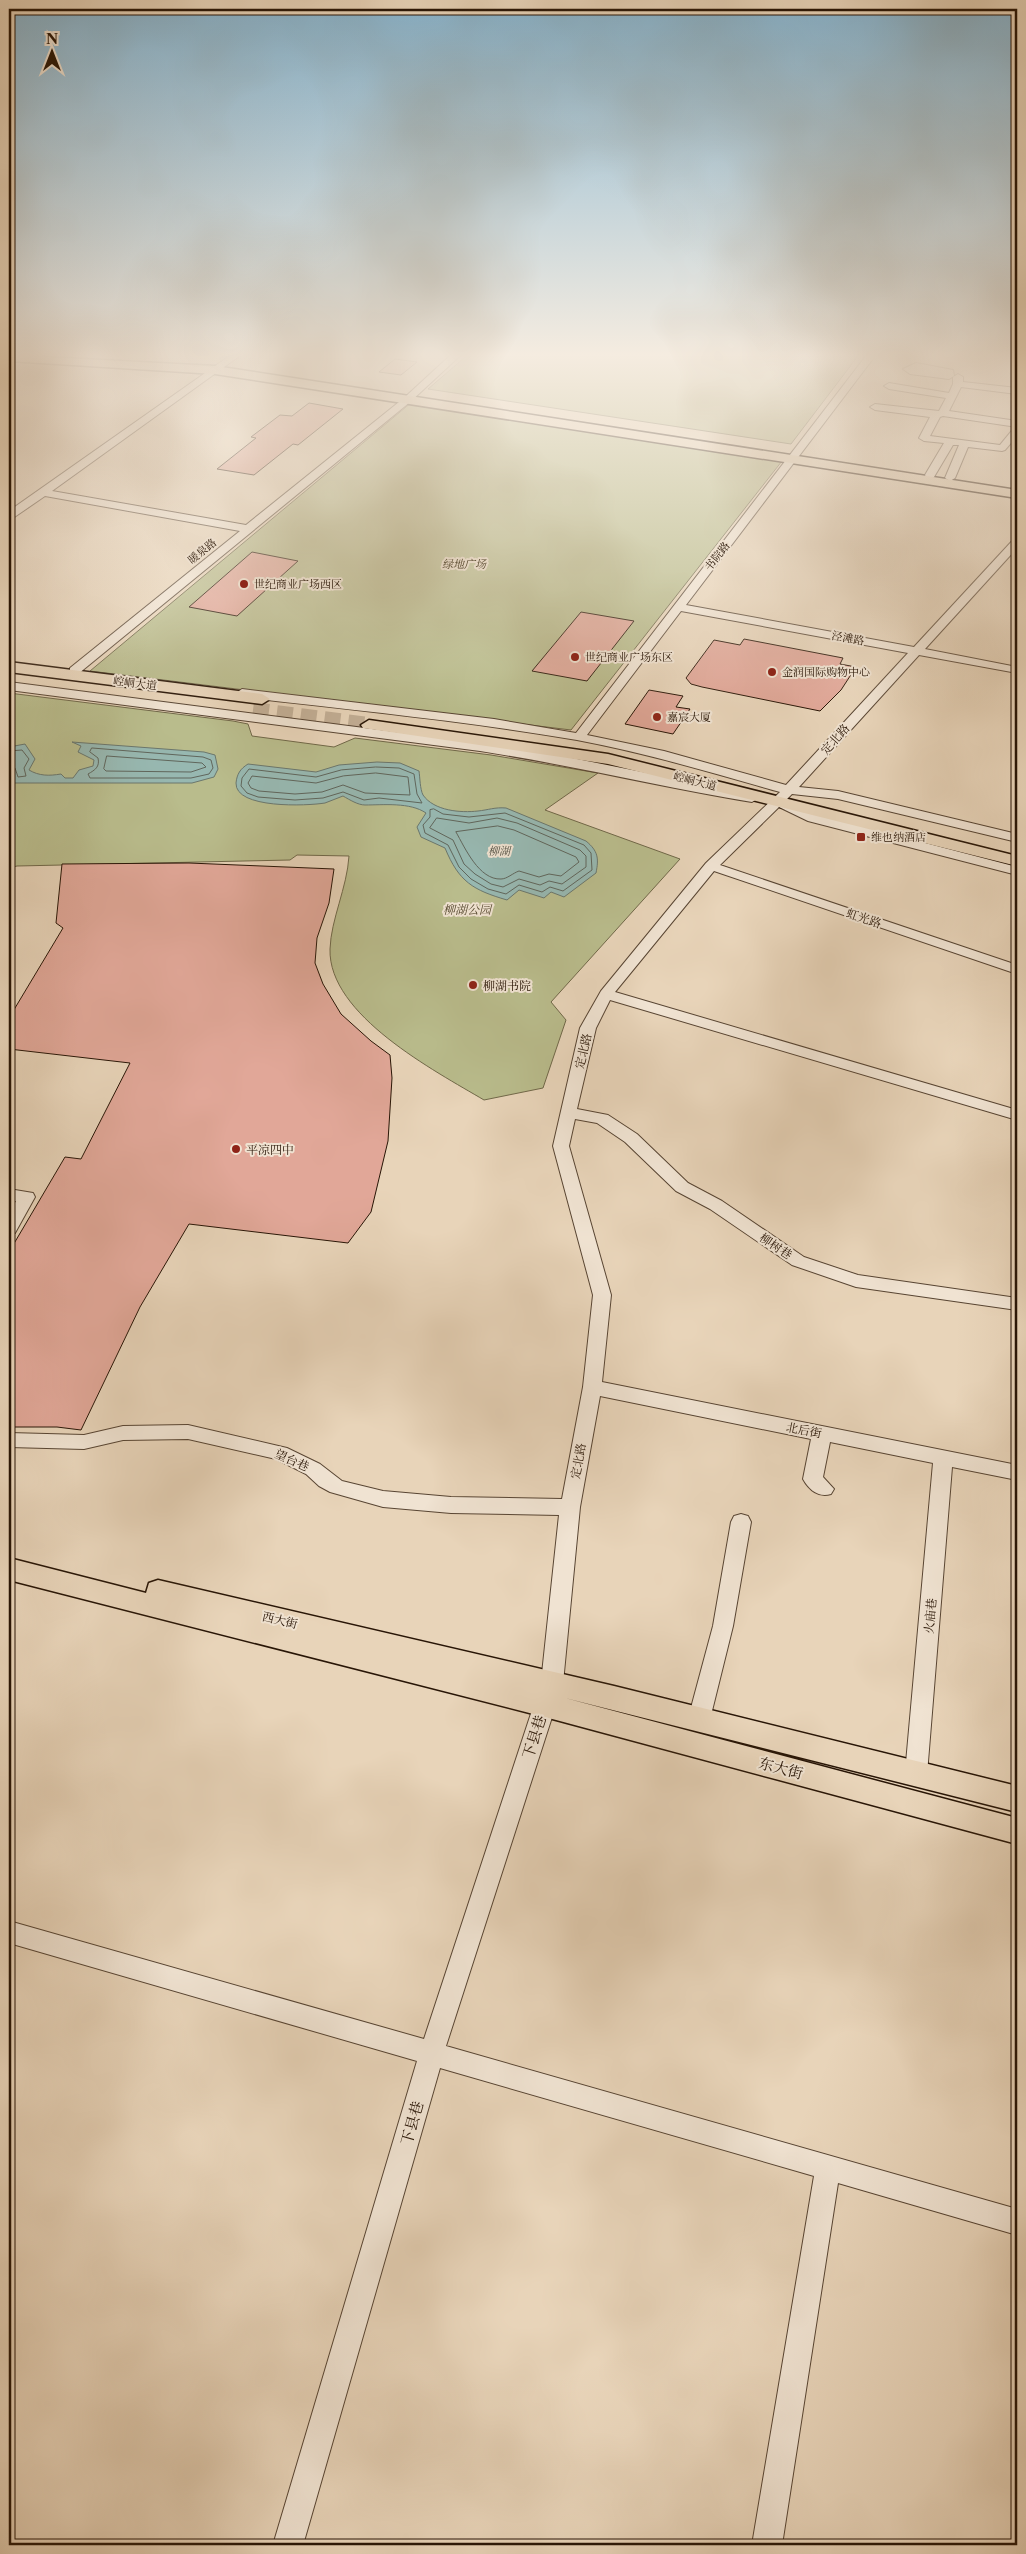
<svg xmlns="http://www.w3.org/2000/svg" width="1026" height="2554" font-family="'Libre Caslon Text','Noto Serif SC',serif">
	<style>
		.green { fill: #b9bc8c; stroke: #706849 }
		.water { fill: #97b8b1; stroke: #6b776d }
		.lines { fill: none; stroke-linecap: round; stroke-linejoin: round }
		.shore { stroke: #60665c; stroke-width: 1 }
		.building { fill: #e1a798; stroke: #281506 }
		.major-tunnel { stroke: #c2ae95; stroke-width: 16; stroke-dasharray: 16 8; stroke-linecap: butt }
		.minor-casing { stroke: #584533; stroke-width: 2 }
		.major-casing { stroke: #281506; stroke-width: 3 }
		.minor { fill: #f0e3d2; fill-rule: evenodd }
		.major { fill: #e8d4b9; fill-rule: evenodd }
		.poi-dot { fill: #8f2418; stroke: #f0e3d2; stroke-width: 2 }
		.labels { text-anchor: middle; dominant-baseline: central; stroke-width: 4; stroke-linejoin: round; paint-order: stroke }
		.far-street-label { font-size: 11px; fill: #281506; stroke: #f0e3d2 }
		.far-park-label { font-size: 11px; font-style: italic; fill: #54472e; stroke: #f0e3d2 }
		.far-poi-label { font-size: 11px; fill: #281506; stroke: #f0e3d2; text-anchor: start }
		.far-water-label { font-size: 11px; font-style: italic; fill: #4f4e42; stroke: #f0e3d2 }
		.street-label { font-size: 12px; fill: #281506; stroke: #f0e3d2 }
		.park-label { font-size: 12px; font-style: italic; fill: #54472e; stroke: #f0e3d2 }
		.poi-label { font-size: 12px; fill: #281506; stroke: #f0e3d2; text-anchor: start }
		.near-street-label { font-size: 15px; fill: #281506; stroke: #f0e3d2 }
	</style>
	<rect width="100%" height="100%" fill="#e8d4b9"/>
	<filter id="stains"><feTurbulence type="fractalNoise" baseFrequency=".004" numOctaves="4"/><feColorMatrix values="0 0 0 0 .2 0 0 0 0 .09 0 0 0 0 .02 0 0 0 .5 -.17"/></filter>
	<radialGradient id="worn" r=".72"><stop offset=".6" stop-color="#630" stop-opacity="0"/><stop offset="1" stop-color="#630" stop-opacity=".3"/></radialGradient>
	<g class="green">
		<polygon points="471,352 861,352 791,444 428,389"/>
		<polygon points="412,402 782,461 571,730 90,671"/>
		<path d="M9,693L233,721L248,724L252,736L334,747L355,738L491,755L598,773L545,810L680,859L551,1002L566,1020L543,1088L484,1100C435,1071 328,1015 330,949C331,919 347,888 349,856L297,855L290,860L17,866L9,868Z"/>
	</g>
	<g class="water">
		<path d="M72,742L204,752L215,755L218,769L214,777L192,783H11L9,777L13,772L9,771V747L25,744L35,759L29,770C39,776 49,776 61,774L65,778H73L79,770L93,766L94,760L78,752L81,746Z"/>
		<path d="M377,762L400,763L419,771C420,778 420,789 423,795C434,811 461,813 478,811C488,810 495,807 506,808L586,841C598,851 599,858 596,873L564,897L551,892L544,898L519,890L507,900C473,890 459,882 445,848L421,837L417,827L426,813C410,802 383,805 365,805C358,805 350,800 343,796C337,798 331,801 325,803C307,806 235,809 236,783C237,774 240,769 248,764L316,772L339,765Z"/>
	</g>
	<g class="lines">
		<g class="shore">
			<path d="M92,748L203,757L211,760L213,768L209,774L191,778H90L88,774C95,770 100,767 98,758L90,752Z"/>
			<polyline points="9,751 22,750 29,759 24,768 26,776 18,777 15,768 9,766"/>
			<polygon points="107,756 202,763 206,767 191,772 106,771 104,769"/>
			<polygon points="376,767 399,768 414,774 417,794 422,803 379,798 364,800 343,792 323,798 295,800 258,797 247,793 241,786 242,778 249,769 316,777 341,770"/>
			<polygon points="376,773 408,777 410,795 365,793 343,785 322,792 295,794 259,791 251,788 248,783 252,776 316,783 343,776"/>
			<polygon points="434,809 443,814 469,817 505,813 584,845 591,853 592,870 563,891 550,887 542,892 519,885 506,894 488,889 471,879 459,867 448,845 425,833 423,825 430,817 430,810"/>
			<polygon points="437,818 469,823 497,818 517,823 580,850 586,856 586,867 562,884 549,881 540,885 519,879 503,887 491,884 475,874 464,864 453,840 430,828"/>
			<path d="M498,826L514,830L576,857L579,862L561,876L549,874L539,877L519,871C513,873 507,879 501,879C479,880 465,848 456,832Z"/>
		</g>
	</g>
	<g class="building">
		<polygon points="395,359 417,362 401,375 379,372"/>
		<polygon points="309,403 343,409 298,445 293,444 254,475 217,469 256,438 251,437 280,415 292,416"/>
		<polygon points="252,552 298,561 237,616 189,607"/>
		<polygon points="581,612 634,621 587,681 532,671"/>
		<polygon points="744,639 843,658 840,664 856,667 841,690 820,711 702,687 691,684 686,678 714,640 740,645"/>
		<polygon points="649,690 683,696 676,707 690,709 673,734 625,724"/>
		<polygon points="189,863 334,869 329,903 317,938 315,963 323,984 341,1014 371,1041 390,1055 392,1078 388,1141 371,1212 348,1243 189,1224 140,1307 81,1430 57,1427 9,1427 9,1252 65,1157 81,1159 130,1063 9,1049 9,1018 63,928 56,923 62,864"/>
	</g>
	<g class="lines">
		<polyline class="major-tunnel" points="253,710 369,725"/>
		<defs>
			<g id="minor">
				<polygon points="235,352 245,352 52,491 246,525 404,398 454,352 464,352 410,402 78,674 70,674 70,668 240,531 45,496 13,518 9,519 9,511"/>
				<path d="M869,352H878L686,605L914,647L1013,540L1017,539V548L925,649L1017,667V673L919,655L799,787L838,791L1017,834V842L838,799L792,794L786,800L818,815L1017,867V875L808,821L779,807L720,865L1017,965V974L714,871L615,992L1017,1110V1120L610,1000L596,1028L577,1109L608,1115L637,1134L688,1183L722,1201L804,1257L858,1275L1017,1298V1310L856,1287L792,1265L710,1209L676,1191L625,1142L597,1123L575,1119L569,1146L611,1295L602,1382L1017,1465V1480L952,1467L927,1774L924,1781L916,1784L908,1781L905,1774L933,1463L830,1442L823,1477L834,1489L831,1494C819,1498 809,1490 803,1479L811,1439L600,1396L580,1507L563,1683L446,2046L1017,2209V2235L838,2183L782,2545H752L814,2176L440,2068L303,2545H273L417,2061L9,1943V1921L424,2039L541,1683L559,1515L451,1513L383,1507L330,1492L319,1486L306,1474L276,1459L188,1439L123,1440L84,1449L9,1447V1433L84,1435L123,1426L188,1425L287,1448L320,1464L342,1481L383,1491L451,1497L562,1499L583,1387L593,1295L553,1146L580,1028L601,991L706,863L780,792C713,773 646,753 577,740C466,721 354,710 242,697L236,693L242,689L494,719L576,733ZM681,611L908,653L786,785L664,751L587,735Z"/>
				<polygon points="995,352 1017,352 1017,358"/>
				<polygon points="916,363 953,370 954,376 949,379 910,374 903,369"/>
				<polygon points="958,374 963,377 963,382 1017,388 1017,394 961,387 949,411 1017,421 1017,427 943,416 940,417 930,436 1000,445 1014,428 1017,427 1017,436 1005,450 1002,451 968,447 955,478 950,481 945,478 959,445 953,445 934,477 926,477 925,475 944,443 924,441 919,438 930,417 875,410 870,407 875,404 939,411 946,398 889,389 884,386 889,383 949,393 953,384 953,377"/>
				<path d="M9,682L480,743L552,754L752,794L759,798L752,802C661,787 571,765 480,751L9,690Z"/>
				<polygon points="9,1189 33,1193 35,1197 15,1233 9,1235 9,1214 16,1201 9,1201"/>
				<polygon points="741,1514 748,1516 751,1522 733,1626 710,1719 707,1726 699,1728 691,1726 688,1719 713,1626 731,1522 734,1516"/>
			</g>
			<g id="major">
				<polygon points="9,355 215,366 1017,490 1017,498 215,374 9,361"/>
				<polygon points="9,662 262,694 270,699 262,704 9,672"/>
				<polygon points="369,720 608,754 1017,856 1017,866 608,764 363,728 361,725"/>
				<polygon points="9,1558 146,1593 149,1583 158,1580 614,1686 1017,1786 1017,1812 565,1698 1017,1818 1017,1844 545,1717 9,1580"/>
			</g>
		</defs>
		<use href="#minor" class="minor-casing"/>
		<use href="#major" class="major-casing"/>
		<use href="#minor" class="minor"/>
		<use href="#major" class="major"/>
	</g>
	<linearGradient id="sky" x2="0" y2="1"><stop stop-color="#87b6d2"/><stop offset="0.5" stop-color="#f5ece0"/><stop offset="1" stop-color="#f5ece0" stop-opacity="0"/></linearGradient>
	<rect width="1026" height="710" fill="url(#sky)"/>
	<g class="poi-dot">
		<circle cx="244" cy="584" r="5"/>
		<circle cx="575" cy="657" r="5"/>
		<circle cx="772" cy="672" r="5"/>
		<circle cx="657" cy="717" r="5"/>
		<rect x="856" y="832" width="10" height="10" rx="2.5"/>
		<circle cx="473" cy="985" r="5"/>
		<circle cx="236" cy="1149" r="5"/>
	</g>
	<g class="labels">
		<g class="far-street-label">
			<text transform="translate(202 551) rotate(-39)">暖泉路</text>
			<text transform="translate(717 556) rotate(-52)">书院路</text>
			<text transform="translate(848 638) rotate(10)">泾滩路</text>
			<text transform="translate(135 683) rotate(7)">崆峒大道</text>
			<text transform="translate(695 781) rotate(14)">崆峒大道</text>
		</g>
		<g class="far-park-label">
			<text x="464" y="564">绿地广场</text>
		</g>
		<g class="far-poi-label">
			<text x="254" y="584">世纪商业广场西区</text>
			<text x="585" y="657">世纪商业广场东区</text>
			<text x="782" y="672">金润国际购物中心</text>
			<text x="667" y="717">嘉宸大厦</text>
			<text x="871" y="837">维也纳酒店</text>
		</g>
		<g class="far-water-label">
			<text x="499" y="851">柳湖</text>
		</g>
		<g class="street-label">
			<text transform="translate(835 739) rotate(-48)">定北路</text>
			<text transform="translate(864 918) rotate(19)">虹光路</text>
			<text transform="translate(583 1051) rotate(-77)">定北路</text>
			<text transform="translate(776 1246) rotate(34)">柳树巷</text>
			<text transform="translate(804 1430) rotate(11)">北后街</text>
			<text transform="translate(292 1460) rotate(24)">望台巷</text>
			<text transform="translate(578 1461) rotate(-80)">定北路</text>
			<text transform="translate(930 1616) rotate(-85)">火庙巷</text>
			<text transform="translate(280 1620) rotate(13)">西大街</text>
		</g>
		<g class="park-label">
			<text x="467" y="909">柳湖公园</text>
		</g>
		<g class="poi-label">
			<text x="483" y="985">柳湖书院</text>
			<text x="246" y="1149">平凉四中</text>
		</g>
		<g class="near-street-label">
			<text transform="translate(534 1737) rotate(-72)">下县巷</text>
			<text transform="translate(781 1768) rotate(15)">东大街</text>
			<text transform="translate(412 2123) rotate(-74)">下县巷</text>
		</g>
	</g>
	<rect width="1026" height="2554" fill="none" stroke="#e8d4b9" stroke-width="30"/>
	<rect x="10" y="10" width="1006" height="2534" fill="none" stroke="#281506" stroke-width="2.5"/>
	<rect x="15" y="15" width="996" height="2524" fill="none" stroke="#281506"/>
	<g transform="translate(52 52)" stroke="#f0e3d2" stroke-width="4" paint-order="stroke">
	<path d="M0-4L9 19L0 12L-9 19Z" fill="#281506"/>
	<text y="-8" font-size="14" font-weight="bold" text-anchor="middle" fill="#281506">N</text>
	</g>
	<rect width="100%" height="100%" filter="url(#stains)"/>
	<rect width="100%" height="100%" fill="url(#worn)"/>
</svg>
